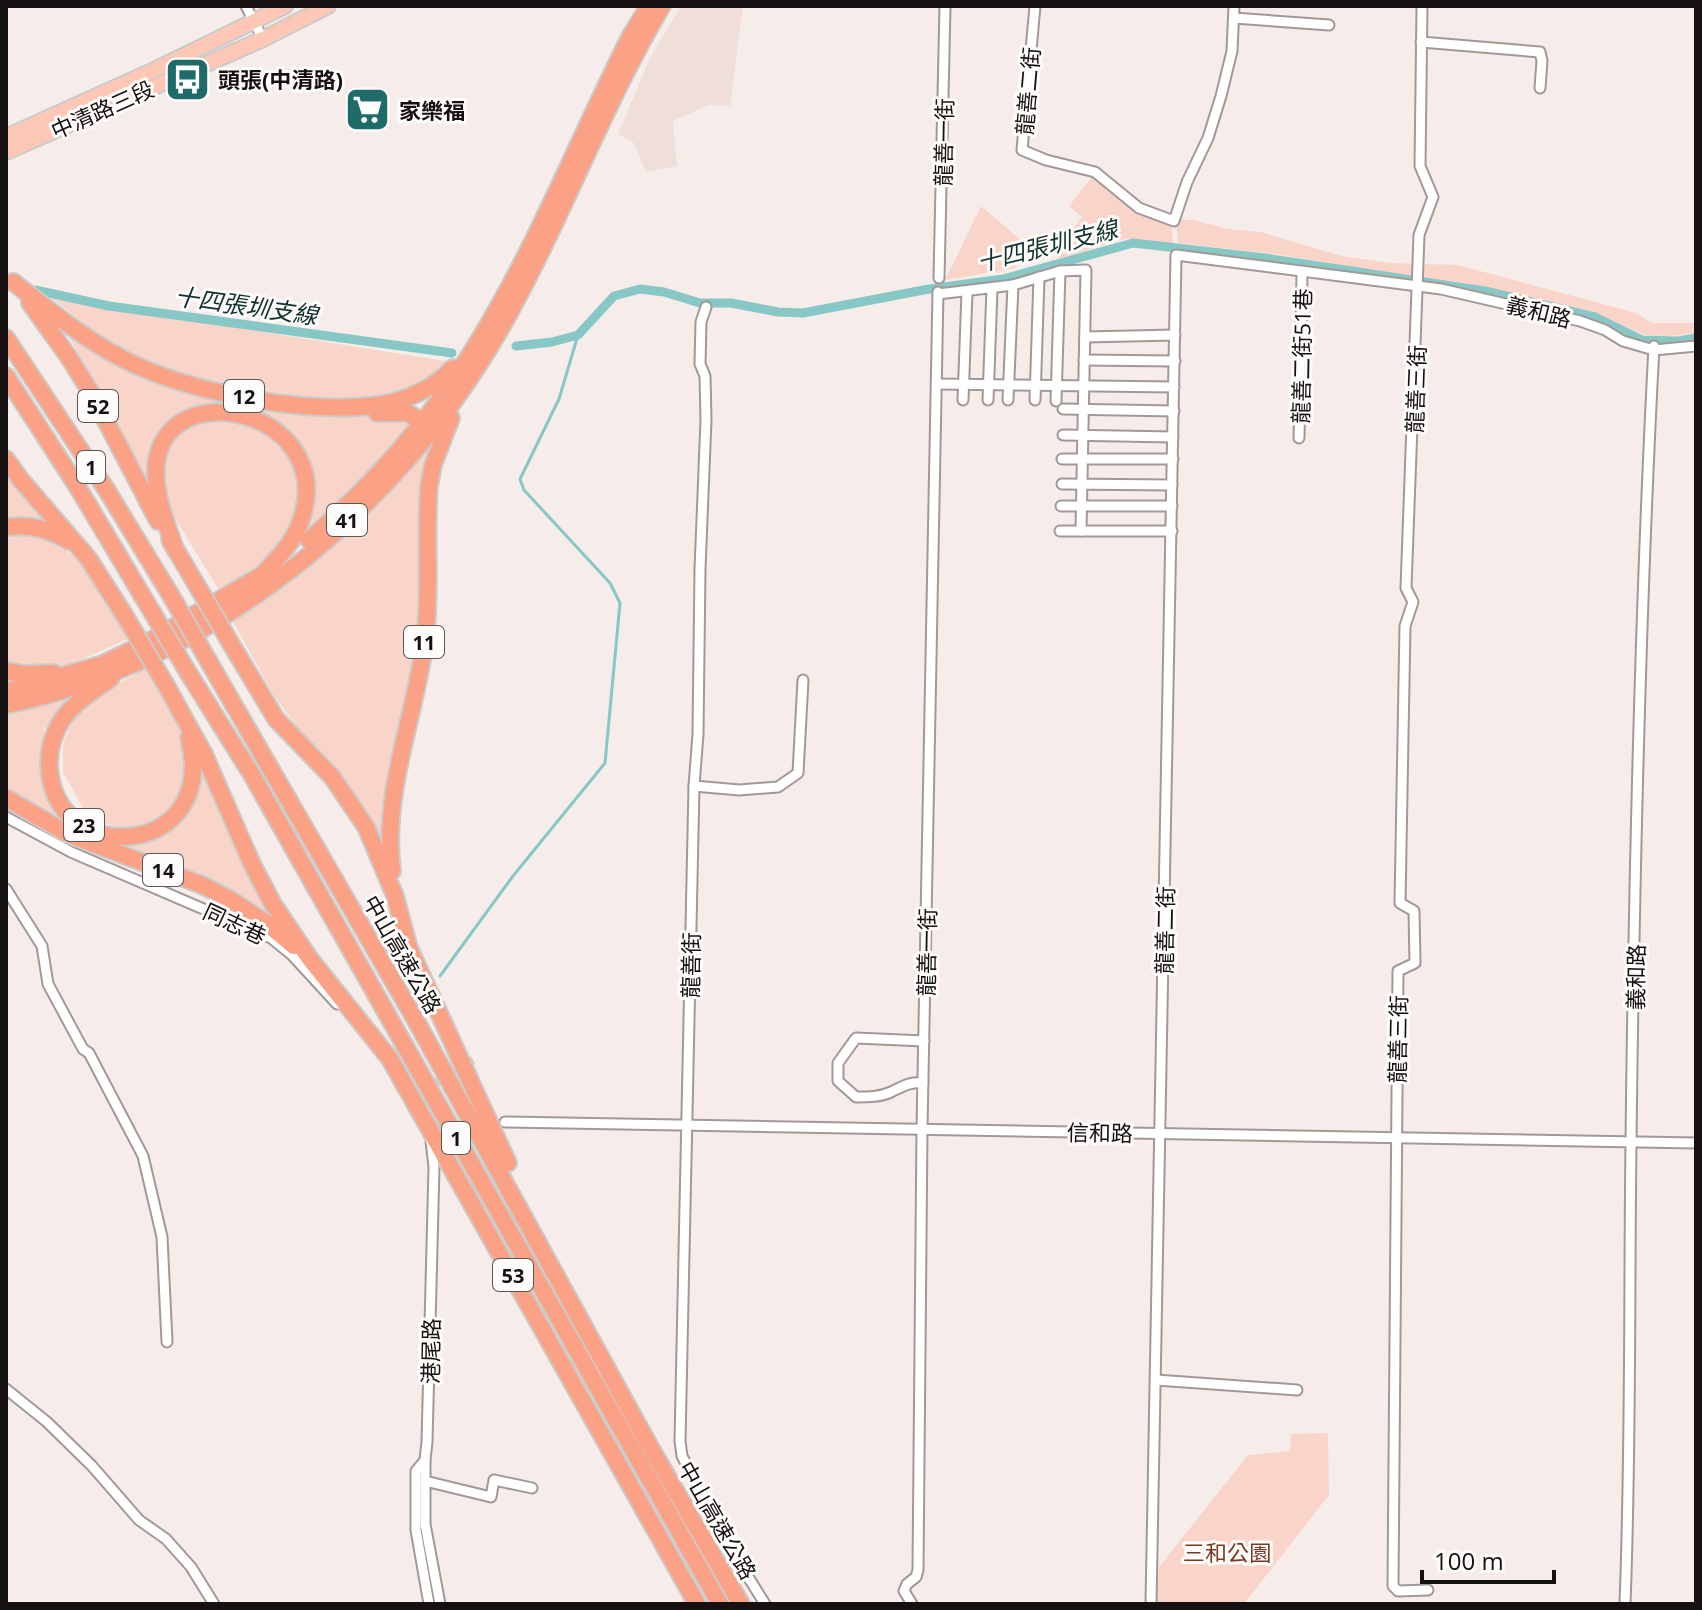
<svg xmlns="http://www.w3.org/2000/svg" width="1702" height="1610" font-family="'Open Sans','Noto Sans TC',sans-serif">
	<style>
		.built { fill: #f0dfd9 }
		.green { fill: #f9d5c9 }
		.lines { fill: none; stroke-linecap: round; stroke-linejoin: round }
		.stream { stroke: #87c7c5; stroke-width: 3 }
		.canal { stroke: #87c7c5; stroke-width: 9 }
		.street-tunnel { stroke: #d4ccc9; stroke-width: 9; stroke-dasharray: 9 4.5; stroke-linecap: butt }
		.street-casing { stroke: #a29997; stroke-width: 13 }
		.primary-casing { stroke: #cbcbca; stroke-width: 18 }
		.highway-casing { stroke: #cbcbca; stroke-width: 20 }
		.street { stroke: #fff; stroke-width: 9 }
		.primary { stroke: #fdc7b6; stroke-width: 14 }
		.highway { stroke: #fba286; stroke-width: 16 }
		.highway-bridge-casing { stroke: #cbcbca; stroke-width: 20; stroke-linecap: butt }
		.highway-bridge { stroke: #fba286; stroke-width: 16 }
		.labels { text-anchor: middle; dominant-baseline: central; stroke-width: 6; stroke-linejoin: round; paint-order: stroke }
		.shield { fill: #fefcfb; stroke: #5a5856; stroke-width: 2 }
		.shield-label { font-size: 20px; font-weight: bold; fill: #141110 }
		.poi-label { font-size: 22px; font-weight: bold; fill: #141110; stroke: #fefcfb; text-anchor: start }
		.street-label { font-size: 22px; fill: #141110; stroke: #fefcfb }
		.park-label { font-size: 22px; fill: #783824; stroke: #fefcfb }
		.water-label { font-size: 24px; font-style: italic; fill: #123231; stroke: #fefcfb }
	</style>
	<rect width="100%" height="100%" fill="#f6edea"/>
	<polygon class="built" points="681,6 743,6 730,106 709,105 673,121 677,166 646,172 634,143 618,134 650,58"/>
	<g class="green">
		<polygon points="1094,174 1138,211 1172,222 1173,244 1125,239 1058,259 1057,249 1082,217 1069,206"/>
		<polygon points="981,206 1021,240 1016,247 1027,257 1016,259 1017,268 945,280"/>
		<polygon points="1176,220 1193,220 1228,229 1261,232 1341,256 1391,263 1458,265 1636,313 1652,323 1696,323 1696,333 1670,336 1645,335 1586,310 1458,282 1400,276 1282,255 1178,243"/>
		<polygon points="51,298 445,361 450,364 436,377 385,400 342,402 203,382 116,348"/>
		<polygon points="73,335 151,380 206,395 261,403 305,415 406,418 415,424 366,480 299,541 307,477 270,421 177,419 149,489 116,417 69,337"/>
		<polygon points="227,413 288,447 299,472 299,515 284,543 255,569 221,593 163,499 161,456 179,426"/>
		<polygon points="435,435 437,437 426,466 419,530 417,650 387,777 382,842 379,843 355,794 300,732 273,694 231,618"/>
		<polygon points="6,467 46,521 16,519 6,522"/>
		<polygon points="30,533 55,540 101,581 132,637 69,665 43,668 6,665 6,536"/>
		<polygon points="151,665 191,747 179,801 157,821 123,829 101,822 83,808 63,772 63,743 81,705"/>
		<polygon points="70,694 52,722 45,728 39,757 59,807 52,806 54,814 6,788 6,713"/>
		<path d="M202,762L281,924L240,896L194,875L116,846L117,843C175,838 194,820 202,762Z"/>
		<polygon points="1328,1433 1329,1495 1244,1604 1155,1604 1159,1567 1248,1455 1290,1451 1291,1434"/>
	</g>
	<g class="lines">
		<polyline class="stream" points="440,976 513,876 605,763 620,603 610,583 524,490 520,479 559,399 578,335"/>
		<g class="canal">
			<polyline points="35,290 109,306 452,353"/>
			<polyline points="516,346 552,342 578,335 614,296 640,289 664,292 700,303 731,303 778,312 803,313 929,289 1003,279 1133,243 1265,258 1485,291 1595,317 1642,340 1678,341 1696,338"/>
		</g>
		<polyline class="street-tunnel" points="411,1098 473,1060"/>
		<defs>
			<g id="street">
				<polyline points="246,6 263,39"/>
				<polyline points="1035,6 1022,150 1046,160 1095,172 1139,208 1174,221 1187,182 1208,138 1221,96 1232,51 1234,6"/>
				<polyline points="1422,6 1420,166 1433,197 1419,235 1406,588 1413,602 1405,626 1400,903 1414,911 1415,963 1398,971 1393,1586 1398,1591 1428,1590"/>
				<polyline points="1234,18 1329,25"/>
				<polyline points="1421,42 1540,52 1542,61 1540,88"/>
				<polyline points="939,278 945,6"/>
				<polyline points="938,294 1013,285 1060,271 1086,270 1081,531"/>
				<polyline points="706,307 701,322 700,364 705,376 706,420 700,569 698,734 694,786 680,1441 682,1456 727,1543 765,1604"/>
				<polyline points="1085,337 1175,335"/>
				<polyline points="1084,360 1175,361"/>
				<polyline points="938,384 1174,387"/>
				<polyline points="963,400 967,292"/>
				<polyline points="988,400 992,288"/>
				<polyline points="1008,400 1013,285"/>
				<polyline points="1035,400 1039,277"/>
				<polyline points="1056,401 1060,271"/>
				<polyline points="1063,409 1174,411"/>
				<polyline points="1063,435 1173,437"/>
				<polyline points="1299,438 1302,274"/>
				<polyline points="1062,459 1173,459"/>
				<polyline points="1062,484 1172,485"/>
				<polyline points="1061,506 1172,506"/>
				<polyline points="1060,531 1172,531"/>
				<polyline points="694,786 739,790 778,787 798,773 803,680"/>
				<polyline points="6,817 71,852 271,938 292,955 337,1004"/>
				<polyline points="6,889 42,946 48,984 83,1049 89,1053 143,1156 162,1237 167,1342"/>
				<path d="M923,1083C908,1082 904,1086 891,1092C880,1097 868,1097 856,1097L838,1081V1063L856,1038L924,1041"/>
				<polyline points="505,1122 1696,1143"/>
				<polyline points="1156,1380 1297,1390"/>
				<polyline points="6,1389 47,1422 92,1466 139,1520 166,1539 191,1567 214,1604"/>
				<polyline points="425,1461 425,1524 440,1604"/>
				<polyline points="425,1481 491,1497 494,1480 532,1488"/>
				<polyline points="429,1604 416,1530 416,1471 425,1460 427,1442 434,1167 431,1141"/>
				<polyline points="912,1604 904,1591 907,1584 916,1577 918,1570 922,1129 938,292"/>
				<polyline points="1151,1604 1176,255 1441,289 1580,321 1605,330 1623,341 1654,350 1696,346"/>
				<path d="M1625,1604C1631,1450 1629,1296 1631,1142C1634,877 1640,611 1654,346"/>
			</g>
			<g id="primary">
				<polyline points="6,137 150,72 285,6"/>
				<polyline points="6,152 263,39 328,6"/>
			</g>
			<g id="highway">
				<path d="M13,282C49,310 83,338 123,359C187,392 306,415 378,405C406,401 434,388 453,368"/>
				<polyline points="30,303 68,356 93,396 158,521"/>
				<polyline points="6,338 106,489 173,599"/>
				<polyline points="6,376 77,486 152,612"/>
				<polyline points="377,413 408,413 430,426"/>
				<polyline points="6,459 21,480 88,558 125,616"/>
				<path d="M6,527C30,524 48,529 69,541"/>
				<polyline points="170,540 196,584"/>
				<path d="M309,540C376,482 436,413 481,337C539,241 580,136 630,37L649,6"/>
				<path d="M175,549C166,522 154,495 156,466C165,368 347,413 298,528C291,545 277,558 265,572"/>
				<polyline points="231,644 276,719 332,777 366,827 395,896 409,948 508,1163"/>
				<polyline points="209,662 415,1019 649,1445 741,1604"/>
				<polyline points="6,671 24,674 54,673"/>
				<polyline points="189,674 252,775 720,1604"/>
				<path d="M111,678C95,690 76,701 64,717C52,734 47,754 50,775C64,869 219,855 189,738"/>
				<polyline points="167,687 204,754 252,864 273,904 310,959 390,1059 697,1604"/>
				<polyline points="6,692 103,664 152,640 275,567"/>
				<path d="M6,705C215,661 398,509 502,326C561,222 601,109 662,6"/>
				<polyline points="6,798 68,834 202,885 231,900 269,925 294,946"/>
				<path d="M392,871C382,792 415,718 425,640C431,589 425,537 429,486L433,465L451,418"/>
			</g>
		</defs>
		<use href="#street" class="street-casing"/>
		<use href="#primary" class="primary-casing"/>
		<use href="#highway" class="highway-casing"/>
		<use href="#street" class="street"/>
		<use href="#primary" class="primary"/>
		<use href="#highway" class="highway"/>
		<defs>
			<g id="highway-bridge">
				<polyline points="196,584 231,644"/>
				<polyline points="173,599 209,662"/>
				<polyline points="152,612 189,674"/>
				<polyline points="125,616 167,687"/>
			</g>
		</defs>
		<use href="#highway-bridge" class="highway-bridge-casing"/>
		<use href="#highway-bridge" class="highway-bridge"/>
	</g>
	<defs>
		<symbol id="bus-square" viewBox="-11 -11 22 22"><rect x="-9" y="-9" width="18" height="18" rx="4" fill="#1e6b69" stroke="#fefcfb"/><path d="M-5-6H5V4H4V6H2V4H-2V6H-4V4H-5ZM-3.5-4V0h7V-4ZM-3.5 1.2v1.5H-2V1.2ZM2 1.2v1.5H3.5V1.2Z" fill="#fff"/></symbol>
		<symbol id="supermarket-square" viewBox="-11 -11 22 22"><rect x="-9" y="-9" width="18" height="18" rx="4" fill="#1e6b69" stroke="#fefcfb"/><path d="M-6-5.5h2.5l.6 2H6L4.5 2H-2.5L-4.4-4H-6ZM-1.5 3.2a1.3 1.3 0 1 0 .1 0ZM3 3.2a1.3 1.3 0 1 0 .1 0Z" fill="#fff"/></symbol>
	</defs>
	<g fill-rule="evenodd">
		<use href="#bus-square" x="162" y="54" width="51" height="51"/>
		<use href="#supermarket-square" x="342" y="84" width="51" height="51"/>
	</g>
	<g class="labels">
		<g class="shield">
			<rect x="224" y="380" width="40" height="32" rx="6"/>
			<rect x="78" y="390" width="40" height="32" rx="6"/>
			<rect x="77" y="451" width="28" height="32" rx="6"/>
			<rect x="327" y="504" width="40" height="32" rx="6"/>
			<rect x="404" y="626" width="40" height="32" rx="6"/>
			<rect x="64" y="809" width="40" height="32" rx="6"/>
			<rect x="143" y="854" width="40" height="32" rx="6"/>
			<rect x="442" y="1122" width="28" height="32" rx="6"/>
			<rect x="493" y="1259" width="40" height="32" rx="6"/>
		</g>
		<g class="shield-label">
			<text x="244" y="396">12</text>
			<text x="98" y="406">52</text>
			<text x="91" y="467">1</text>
			<text x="347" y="520">41</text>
			<text x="424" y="642">11</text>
			<text x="84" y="825">23</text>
			<text x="163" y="870">14</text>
			<text x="456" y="1138">1</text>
			<text x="513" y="1275">53</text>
		</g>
		<g class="poi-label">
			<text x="218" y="79">頭張(中清路)</text>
			<text x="399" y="110">家樂福</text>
		</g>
		<g class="street-label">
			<text transform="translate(1027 91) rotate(-85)">龍善二街</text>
			<text transform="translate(102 109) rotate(-24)">中清路三段</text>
			<text transform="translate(943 142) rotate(-89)">龍善一街</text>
			<text transform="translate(1539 311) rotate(14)">義和路</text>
			<text transform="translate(1301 356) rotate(-89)">龍善二街51巷</text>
			<text transform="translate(1415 389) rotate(-88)">龍善三街</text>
			<text transform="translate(235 923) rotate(25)">同志巷</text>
			<text transform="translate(1164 930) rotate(-89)">龍善二街</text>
			<text transform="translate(926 952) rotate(-89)">龍善一街</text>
			<text transform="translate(403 954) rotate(60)">中山高速公路</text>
			<text transform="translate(690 965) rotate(-89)">龍善街</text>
			<text transform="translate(1635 977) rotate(-89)">義和路</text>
			<text transform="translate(1397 1039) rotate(-89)">龍善三街</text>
			<text transform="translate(1100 1132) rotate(1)">信和路</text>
			<text transform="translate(430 1351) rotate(-89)">港尾路</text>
			<text transform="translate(718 1520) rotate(60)">中山高速公路</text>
		</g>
		<g class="park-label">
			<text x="1227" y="1552">三和公園</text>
		</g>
		<g class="water-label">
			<text transform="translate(1047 245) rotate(-14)">十四張圳支線</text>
			<text transform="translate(246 305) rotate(8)">十四張圳支線</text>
		</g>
	</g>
	<rect width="1702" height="1610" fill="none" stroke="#141110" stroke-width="16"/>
	<path d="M1422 1570v12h132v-12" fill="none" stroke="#141110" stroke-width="4"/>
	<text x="1434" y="1570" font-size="24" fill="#141110" stroke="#fefcfb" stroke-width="6" paint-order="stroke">100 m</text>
</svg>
